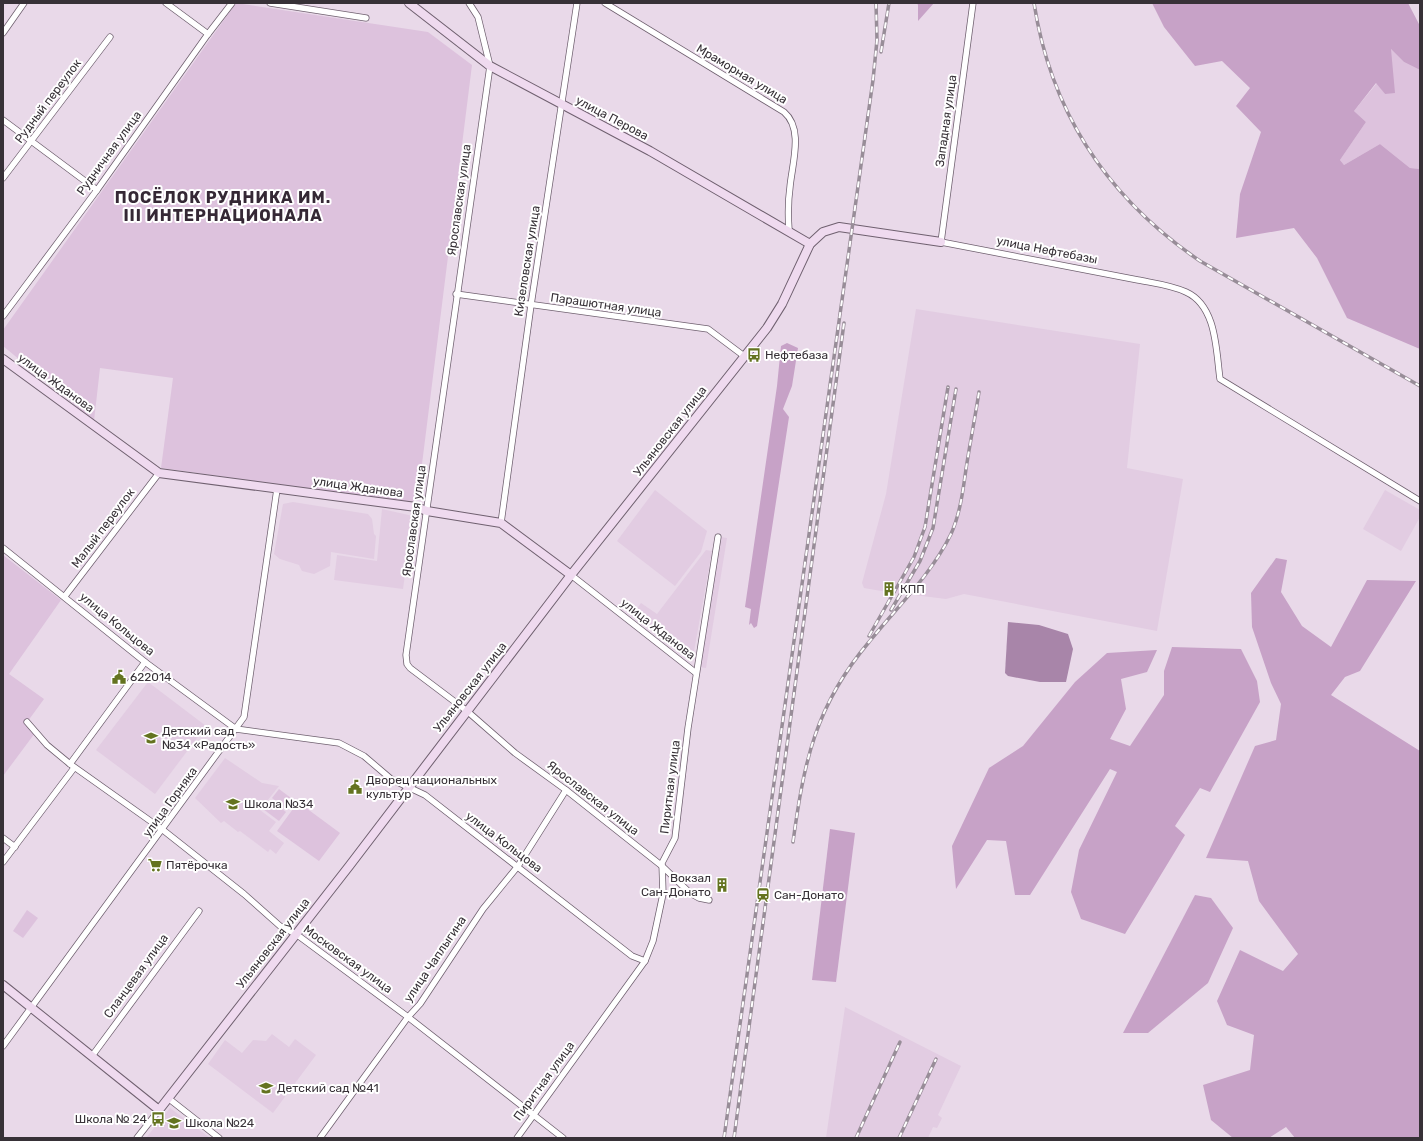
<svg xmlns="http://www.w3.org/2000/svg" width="1423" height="1141" font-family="Rubik,sans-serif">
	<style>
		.built { fill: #e2cce2 }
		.green { fill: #ddc2dd }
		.forest { fill: #c7a2c7 }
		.water { fill: #a885a9 }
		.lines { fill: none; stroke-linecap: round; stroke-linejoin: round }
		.street-casing { stroke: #6f606f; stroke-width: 7 }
		.secondary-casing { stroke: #6f606f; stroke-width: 10 }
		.street { stroke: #fff; stroke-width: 5.5 }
		.secondary { stroke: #efdaef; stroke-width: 8 }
		.rail-casing { stroke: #988d98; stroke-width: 3.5 }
		.rail { stroke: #fff; stroke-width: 2; stroke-dasharray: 6; stroke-linecap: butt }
		.labels { text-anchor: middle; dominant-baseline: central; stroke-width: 4; stroke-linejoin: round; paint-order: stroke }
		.street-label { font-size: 12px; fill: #373137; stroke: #fff }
		.poi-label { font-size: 12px; fill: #373137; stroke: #fff; text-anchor: start }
		.district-label { font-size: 16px; font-weight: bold; letter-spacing: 1px; fill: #352835; stroke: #fff }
	</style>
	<rect width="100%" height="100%" fill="#e9d9e9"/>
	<g class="built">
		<polygon points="916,309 1140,344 1127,468 1183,479 1157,631 964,594 946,599 914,595 908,591 901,594 893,593 864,588 862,583 886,494"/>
		<polygon points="655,490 707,531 701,552 675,586 617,541"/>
		<polygon points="1385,490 1420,510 1420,517 1401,551 1363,529"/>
		<polygon points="293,502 368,514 372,519 374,534 376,536 374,559 331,552 330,566 314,574 302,571 299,565 280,559 274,554 283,504"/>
		<polygon points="382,509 413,516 403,589 334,580 337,555 377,561"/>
		<polygon points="720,537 727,538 706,668 699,667"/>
		<polygon points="706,550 712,551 693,657 686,655 633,614 641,603 657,614"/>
		<polygon points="148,682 206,726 155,794 96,750"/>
		<polygon points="225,758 262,783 279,786 260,810 276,822 269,831 284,843 276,854 270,849 268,852 240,831 238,832 224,821 221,823 195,798"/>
		<polygon points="845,1007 961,1066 938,1115 942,1118 937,1128 933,1127 928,1138 826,1138"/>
		<polygon points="272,1034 289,1047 295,1039 316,1055 273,1113 208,1064 225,1040 242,1053 253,1040 266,1041"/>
		<polygon points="170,1108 210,1138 146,1138"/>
	</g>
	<g class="green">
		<polygon points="236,3 428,32 472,65 417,504 161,468 173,378 100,368 94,421 3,346 3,330"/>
		<polygon points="1391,49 1404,62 1420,70 1420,169 1410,168 1380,144 1344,165 1340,160 1366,122 1354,111 1377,83 1385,94"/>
		<polygon points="3,555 61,600 9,674 44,699 25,725 35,733 3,776"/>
		<polygon points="279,789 295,801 288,810 272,798"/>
		<polygon points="270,800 286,812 279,821 263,809"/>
		<polygon points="298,802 340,833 319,861 277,831"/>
		<polygon points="27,910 38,918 23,938 13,931"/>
	</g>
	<g class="forest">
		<polygon points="917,3 934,3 918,21 918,5"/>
		<polygon points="1152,3 1408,3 1420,26 1420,70 1404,62 1391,49 1395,93 1385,94 1376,83 1354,111 1366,122 1340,160 1344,165 1380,144 1410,168 1420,169 1420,349 1347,318 1317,258 1294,228 1236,238 1240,194 1261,132 1236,106 1250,88 1222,61 1195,66 1164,27"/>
		<polygon points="787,343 798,348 792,386 783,409 789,417 757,626 754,628 751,623 749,625 751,609 745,607 777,386 781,346"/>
		<polygon points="1276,558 1287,560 1281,592 1302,626 1331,647 1367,580 1416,581 1360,671 1345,677 1331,695 1420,751 1420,1138 1295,1138 1286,1127 1269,1138 1233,1138 1211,1120 1203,1085 1250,1070 1254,1035 1227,1025 1217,1001 1240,950 1283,971 1298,954 1259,901 1248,861 1206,858 1255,746 1276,740 1281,704 1271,683 1252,627 1251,593"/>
		<polygon points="1172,647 1241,649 1257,681 1260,702 1210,792 1200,788 1175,826 1185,835 1125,934 1081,919 1071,892 1079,850 1117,772 1110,769 1030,895 1015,895 1006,841 987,840 956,889 952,846 989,768 1023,746 1075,682 1107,653 1157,650 1147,672 1121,679 1126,709 1110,739 1130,746 1164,695 1164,671"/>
		<polygon points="830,829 855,833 836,982 812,980"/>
		<polygon points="1195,895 1211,898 1233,928 1208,983 1148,1033 1123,1033"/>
	</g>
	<polygon class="water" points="1008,622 1039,625 1068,634 1073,649 1066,682 1040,682 1008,676 1005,673"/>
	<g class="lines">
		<defs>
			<g id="street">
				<polyline points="166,3 208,34"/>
				<polyline points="270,3 366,18"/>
				<polyline points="469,3 478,17 490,66 406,655 407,664 410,668 467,711 515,753 566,790 662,866 690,893 699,898 709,900"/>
				<path d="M605,3L784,112C804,129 792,164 790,187C788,201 788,216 789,230"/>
				<path d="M973,3L941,242L1138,280C1153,283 1171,285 1186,292C1217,306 1216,351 1220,379L1420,501"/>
				<polyline points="3,33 24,3"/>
				<polyline points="3,120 97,190"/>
				<polyline points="3,178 110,37"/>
				<polyline points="456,294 708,329 744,356"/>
				<polyline points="3,316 97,190 208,34 232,3"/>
				<polyline points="501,523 531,305 577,3"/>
				<polyline points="3,548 145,662 236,729 339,743 364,756 391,779 425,795 632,956 645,961"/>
				<polyline points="571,575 696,673"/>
				<polyline points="65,596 159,473"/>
				<polyline points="27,722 47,745 70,764 163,830 244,894 280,926 296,934 408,1017 563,1138"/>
				<polyline points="70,764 145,662"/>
				<polyline points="3,838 15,847"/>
				<polyline points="3,862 74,768"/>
				<polyline points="3,1046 244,717 277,489"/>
				<polyline points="92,1056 199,911"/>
				<polyline points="168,1098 219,1138"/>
				<polyline points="137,1138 159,1110"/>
				<polyline points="320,1138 408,1017 420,1004 483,909 518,866 566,790"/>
				<polyline points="517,1138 645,961 653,941 663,894 662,863 675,838 688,728 718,537"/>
			</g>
			<g id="secondary">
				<polyline points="409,3 490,66 650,151 810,244"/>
				<polyline points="3,359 159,473 416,507 427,511 501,523 571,575"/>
				<polyline points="3,985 159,1110 350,865 571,575 767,328 782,304 810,244 823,232 839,227 941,242"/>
			</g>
		</defs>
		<use href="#street" class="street-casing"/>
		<use href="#secondary" class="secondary-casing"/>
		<use href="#street" class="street"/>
		<use href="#secondary" class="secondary"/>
		<defs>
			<g id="rail">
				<path d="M1034,3C1051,113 1109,199 1200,261L1420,386"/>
				<polyline points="881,52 889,3"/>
				<polyline points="891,610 920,561 933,528 956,389"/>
				<polyline points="869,636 914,557 925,527 948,387"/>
				<path d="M793,842C804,762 815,706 869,642C897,607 931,575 951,534C960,514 963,491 966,469C970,443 975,418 979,392"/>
				<polyline points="724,1138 873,80 877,40 876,3"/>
				<polyline points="734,1138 844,323"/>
				<polyline points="856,1138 900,1042"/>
				<polyline points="899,1138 936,1059"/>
			</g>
		</defs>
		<use href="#rail" class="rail-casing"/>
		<use href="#rail" class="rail"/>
	</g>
	<defs>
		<symbol id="bus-bare" viewBox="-9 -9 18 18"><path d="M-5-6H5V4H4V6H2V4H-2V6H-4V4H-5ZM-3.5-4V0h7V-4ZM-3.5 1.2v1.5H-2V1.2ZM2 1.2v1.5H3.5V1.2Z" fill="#647320" stroke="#fff" stroke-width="2.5" paint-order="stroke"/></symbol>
		<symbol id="building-bare" viewBox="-9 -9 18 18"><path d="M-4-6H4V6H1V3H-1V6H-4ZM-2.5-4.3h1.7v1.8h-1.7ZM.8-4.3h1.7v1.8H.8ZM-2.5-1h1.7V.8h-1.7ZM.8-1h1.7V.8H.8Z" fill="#647320" stroke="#fff" stroke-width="2.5" paint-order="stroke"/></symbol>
		<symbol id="civic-bare" viewBox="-9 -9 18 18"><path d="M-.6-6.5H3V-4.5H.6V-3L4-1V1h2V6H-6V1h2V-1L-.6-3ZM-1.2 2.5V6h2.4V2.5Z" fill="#647320" stroke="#fff" stroke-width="2.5" paint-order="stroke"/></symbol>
		<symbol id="school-bare" viewBox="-9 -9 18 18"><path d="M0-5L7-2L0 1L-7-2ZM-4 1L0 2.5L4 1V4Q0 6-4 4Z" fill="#647320" stroke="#fff" stroke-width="2.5" paint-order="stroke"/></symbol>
		<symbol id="supermarket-bare" viewBox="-9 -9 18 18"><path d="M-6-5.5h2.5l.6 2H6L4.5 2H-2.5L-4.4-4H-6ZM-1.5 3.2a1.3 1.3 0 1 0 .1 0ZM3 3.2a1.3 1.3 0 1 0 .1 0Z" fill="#647320" stroke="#fff" stroke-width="2.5" paint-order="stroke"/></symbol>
		<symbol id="station-bare" viewBox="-9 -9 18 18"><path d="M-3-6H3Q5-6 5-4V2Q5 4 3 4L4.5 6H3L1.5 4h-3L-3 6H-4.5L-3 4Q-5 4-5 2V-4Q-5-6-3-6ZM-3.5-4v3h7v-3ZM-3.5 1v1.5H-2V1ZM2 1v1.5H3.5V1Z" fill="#647320" stroke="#fff" stroke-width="2.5" paint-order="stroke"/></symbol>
	</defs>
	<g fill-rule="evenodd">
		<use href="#bus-bare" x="744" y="345" width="20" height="20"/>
		<use href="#building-bare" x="879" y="579" width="20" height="20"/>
		<use href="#civic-bare" x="109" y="667" width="20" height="20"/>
		<use href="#school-bare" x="141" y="728" width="20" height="20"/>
		<use href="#civic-bare" x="345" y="777" width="20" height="20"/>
		<use href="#school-bare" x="223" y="794" width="20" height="20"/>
		<use href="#supermarket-bare" x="145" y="855" width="20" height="20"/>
		<use href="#building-bare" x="712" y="875" width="20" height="20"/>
		<use href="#station-bare" x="753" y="885" width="20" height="20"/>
		<use href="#school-bare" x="256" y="1078" width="20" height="20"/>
		<use href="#bus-bare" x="148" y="1109" width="20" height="20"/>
		<use href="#school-bare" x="164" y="1113" width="20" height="20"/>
	</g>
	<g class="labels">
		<g class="street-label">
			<text transform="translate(742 74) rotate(31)">Мраморная улица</text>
			<text transform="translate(48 101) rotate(-53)">Рудный переулок</text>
			<text transform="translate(612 118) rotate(28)">улица Перова</text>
			<text transform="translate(946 121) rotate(-82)">Западная улица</text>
			<text transform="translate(109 153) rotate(-54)">Рудничная улица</text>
			<text transform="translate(459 200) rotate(-82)">Ярославская улица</text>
			<text transform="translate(1047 250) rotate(11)">улица Нефтебазы</text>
			<text transform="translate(527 261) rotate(-81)">Кизеловская улица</text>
			<text transform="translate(606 305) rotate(8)">Парашютная улица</text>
			<text transform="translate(56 383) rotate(36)">улица Жданова</text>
			<text transform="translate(670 431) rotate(-52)">Ульяновская улица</text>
			<text transform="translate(358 487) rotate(8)">улица Жданова</text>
			<text transform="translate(414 521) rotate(-82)">Ярославская улица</text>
			<text transform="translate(103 528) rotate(-53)">Малый переулок</text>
			<text transform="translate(117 624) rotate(39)">улица Кольцова</text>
			<text transform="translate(658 629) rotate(38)">улица Жданова</text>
			<text transform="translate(470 687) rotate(-52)">Ульяновская улица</text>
			<text transform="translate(670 787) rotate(-83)">Пиритная улица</text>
			<text transform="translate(593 798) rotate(38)">Ярославская улица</text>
			<text transform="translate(170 802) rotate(-54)">улица Горняка</text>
			<text transform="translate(504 842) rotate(37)">улица Кольцова</text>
			<text transform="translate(273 943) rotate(-52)">Ульяновская улица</text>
			<text transform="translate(348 959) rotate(36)">Московская улица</text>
			<text transform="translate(435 959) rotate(-56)">улица Чаплыгина</text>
			<text transform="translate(136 976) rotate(-54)">Сланцевая улица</text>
			<text transform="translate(544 1081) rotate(-54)">Пиритная улица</text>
		</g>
		<g class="poi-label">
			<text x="765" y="355">Нефтебаза</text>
			<text x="900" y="589">КПП</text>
			<text x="130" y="677">622014</text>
			<text x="162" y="731">Детский сад<tspan x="162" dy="14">№34 «Радость»</tspan></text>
			<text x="366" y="780">Дворец национальных<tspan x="366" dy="14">культур</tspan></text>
			<text x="244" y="804">Школа №34</text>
			<text x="166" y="865">Пятёрочка</text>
			<text x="711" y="878" text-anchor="end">Вокзал<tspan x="711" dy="14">Сан-Донато</tspan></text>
			<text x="774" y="895">Сан-Донато</text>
			<text x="277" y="1088">Детский сад №41</text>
			<text x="147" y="1119" text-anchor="end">Школа № 24</text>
			<text x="185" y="1123">Школа №24</text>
		</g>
		<g class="district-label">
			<text x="223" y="197">ПОСЁЛОК РУДНИКА ИМ.<tspan x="223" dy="18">III ИНТЕРНАЦИОНАЛА</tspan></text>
		</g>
	</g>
	<rect width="1423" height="1141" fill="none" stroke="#373137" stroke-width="8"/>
</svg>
